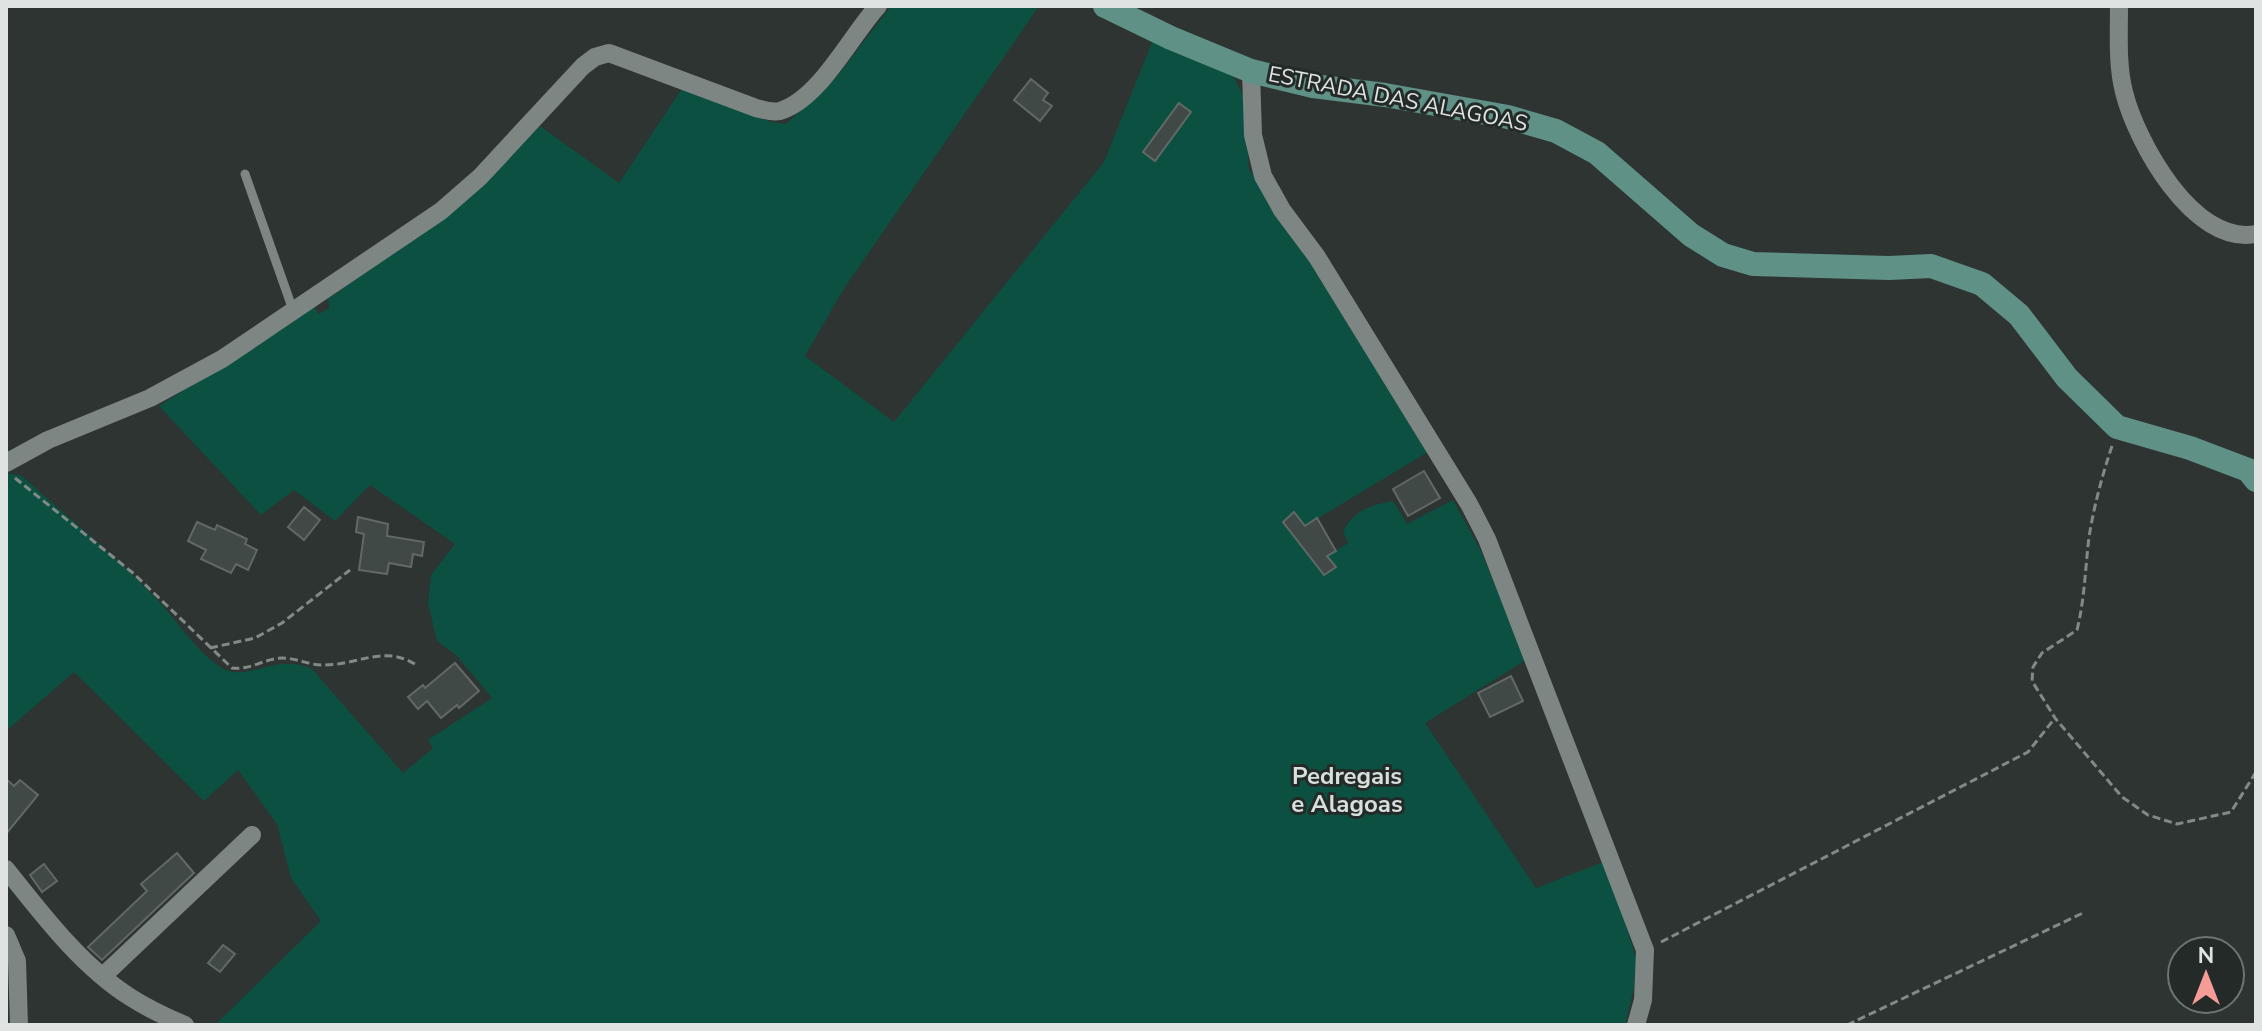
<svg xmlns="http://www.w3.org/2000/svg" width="2262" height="1031" font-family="'Nunito Sans',sans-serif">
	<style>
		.green { fill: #0b5041 }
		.building { fill: #414946; stroke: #616967; stroke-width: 2 }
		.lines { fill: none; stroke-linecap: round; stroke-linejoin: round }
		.path { stroke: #838987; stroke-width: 3; stroke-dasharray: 8 4; stroke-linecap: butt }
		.lane { stroke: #7d8683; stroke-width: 9 }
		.street { stroke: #7d8683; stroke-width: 18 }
		.secondary { stroke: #5f9186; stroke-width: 24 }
		.labels { text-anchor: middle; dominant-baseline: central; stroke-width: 6; stroke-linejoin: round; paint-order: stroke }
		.street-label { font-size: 22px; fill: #dfe4e2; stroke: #232a28 }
		.neighbourhood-label { font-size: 24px; font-weight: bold; fill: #d7e0dd; stroke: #232a28 }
	</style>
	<rect width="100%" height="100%" fill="#2d3432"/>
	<path class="green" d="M891,6H1039L843,290L805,356L894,422L1104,162L1153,40L1224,70L1235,79L1243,95L1249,169L1351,326L1428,452L1305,526L1294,512L1283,523L1324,575L1335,567L1327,556L1348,543L1343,532C1352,511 1371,505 1393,501L1407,524L1453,500L1480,549L1526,660L1425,723L1536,888L1606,861L1636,958L1634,988L1625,1025H215L321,921L291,878L277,824L238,770L204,801L74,672L6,731V473L22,476C65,515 112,553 153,595C176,618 196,653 224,669C247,682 277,652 312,669L403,773L433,748L428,740L492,698L457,656L437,641L428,603L431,575L455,544L370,485L335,521L294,490L261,515L159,406L314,307L319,314L329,308L328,299L461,203L540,126L619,183L683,87L771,122L786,124L835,79Z"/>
	<g class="building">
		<polygon points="1031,79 1048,93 1043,100 1052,106 1040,121 1014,100"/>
		<polygon points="1179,103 1191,112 1155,161 1143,152"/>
		<polygon points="1424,471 1440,498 1408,516 1393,489"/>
		<polygon points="304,507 320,520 304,540 288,527"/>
		<polygon points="1294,512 1305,526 1317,518 1336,551 1327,556 1336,567 1324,575 1283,522"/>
		<polygon points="358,517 388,524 387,536 424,542 422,556 413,554 411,567 389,563 387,574 359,570 364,534 356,532"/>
		<polygon points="197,522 215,530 217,525 247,539 245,544 257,550 248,570 236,564 231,573 201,559 206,550 188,541"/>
		<polygon points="455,663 479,691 459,708 457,705 441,718 427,701 418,709 408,697 423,685 425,688"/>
		<polygon points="1511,676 1523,701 1490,717 1478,693"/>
		<polygon points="6,779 14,786 20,780 38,795 6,834"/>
		<polygon points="177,853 194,873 102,960 88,947 147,891 141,884"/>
		<polygon points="44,864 57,881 42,892 30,875"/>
		<polygon points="223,945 235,954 220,972 208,963"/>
	</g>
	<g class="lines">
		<g class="path">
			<path d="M2112,446C2102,476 2094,506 2089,537C2085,570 2085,597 2077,630L2042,653L2033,667L2032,681L2055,718L2122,797L2148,815L2177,824L2231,812L2256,772"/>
			<path d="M15,478L133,573L232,668C248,670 259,662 274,659C292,655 306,665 322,665C358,666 384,643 418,666"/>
			<polyline points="210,648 255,638 282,623 350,570"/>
			<polyline points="1661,942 2028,752 2055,718"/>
			<polyline points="1847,1025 2085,912"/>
		</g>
		<polyline class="lane" points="245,174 293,310"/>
		<g class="street">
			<path d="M2119,6C2119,34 2117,65 2124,92C2136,141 2193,246 2256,234"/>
			<polyline points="1251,71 1253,135 1263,176 1282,210 1317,257 1469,504 1487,539 1645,950 1643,1000 1636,1025"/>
			<path d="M6,463L48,440L150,398L222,359L441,211L480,177L583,66L595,57L609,53L756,108C764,110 772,113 780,111C820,99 851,35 878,6"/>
			<path d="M6,869C42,914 81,966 130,997C147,1008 166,1017 185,1025"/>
			<polyline points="6,935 17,961 19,1025"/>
			<polyline points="103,976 252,835"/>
		</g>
		<polyline class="secondary" points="1105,6 1171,38 1251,71 1313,86 1385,95 1508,117 1556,131 1597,153 1691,235 1723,255 1753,264 1889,268 1931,266 1982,284 2019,315 2067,378 2117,427 2190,448 2248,470 2256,480"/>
	</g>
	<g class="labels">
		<g class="street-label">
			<text transform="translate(1398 99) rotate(11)">ESTRADA DAS ALAGOAS</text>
		</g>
		<g class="neighbourhood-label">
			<text x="1347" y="776">Pedregais<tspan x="1347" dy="28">e Alagoas</tspan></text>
		</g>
	</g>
	<rect width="2262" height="1031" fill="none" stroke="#dfe4e2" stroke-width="16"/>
	<g transform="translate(2206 975)"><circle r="38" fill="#232a28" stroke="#6e7472" stroke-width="2"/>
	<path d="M0-6L14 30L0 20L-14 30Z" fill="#f59c96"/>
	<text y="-12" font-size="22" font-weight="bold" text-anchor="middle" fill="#dfe4e2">N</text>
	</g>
</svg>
